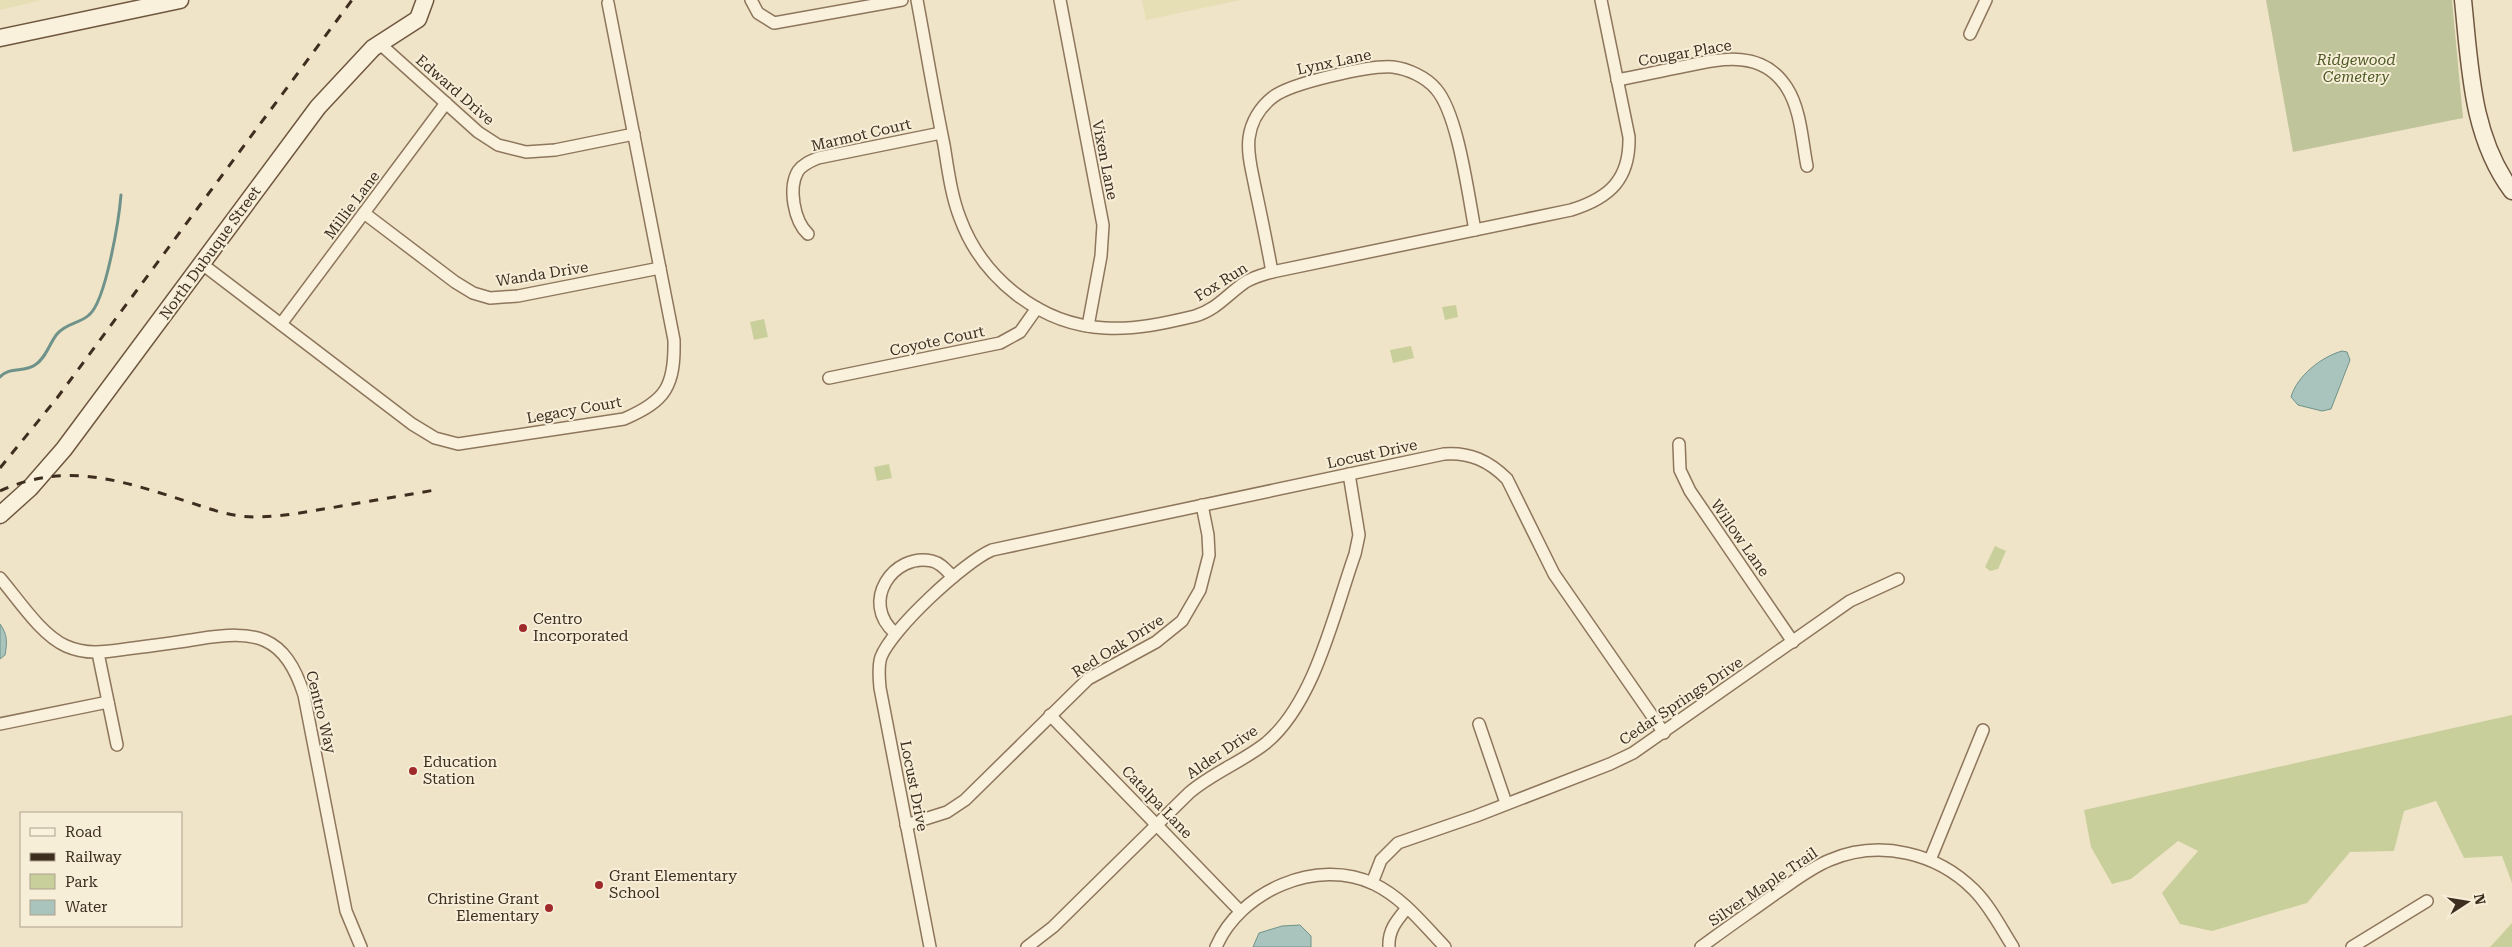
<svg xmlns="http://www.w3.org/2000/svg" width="2512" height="947" font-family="'Roboto Serif',serif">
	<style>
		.farmland { fill: #e6deb5 }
		.green { fill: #c9cf9b }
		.cemetery { fill: #bfc49a }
		.water { fill: #a9c4bc; stroke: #6f938a }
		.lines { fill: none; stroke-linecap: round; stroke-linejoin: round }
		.stream { stroke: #6f938a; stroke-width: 3 }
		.street-casing { stroke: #8d765c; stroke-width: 14 }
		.secondary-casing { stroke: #6f573f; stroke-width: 19 }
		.street { stroke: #faf1dc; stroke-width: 11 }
		.secondary { stroke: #faf1dc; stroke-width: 16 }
		.rail { stroke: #3d2e20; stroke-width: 3; stroke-dasharray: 9 9; stroke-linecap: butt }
		.poi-dot { fill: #9e2a2b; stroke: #f7eed8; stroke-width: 2 }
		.labels { text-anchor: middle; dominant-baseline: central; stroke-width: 4; stroke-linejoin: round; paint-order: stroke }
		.street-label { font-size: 15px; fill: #3d2e20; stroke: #f7eed8 }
		.park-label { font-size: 15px; font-style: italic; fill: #4d5a26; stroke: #f7eed8 }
		.poi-label { font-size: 15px; fill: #3d2e20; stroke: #f7eed8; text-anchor: start }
	</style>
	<rect width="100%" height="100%" fill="#f0e4c8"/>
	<g class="farmland">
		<polygon points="0,0 42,0 0,10"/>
		<polygon points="1142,0 1241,0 1146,20"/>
	</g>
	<g class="green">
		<polygon points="1456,305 1458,317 1445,320 1442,307"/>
		<polygon points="764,319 768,337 754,340 750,322"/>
		<polygon points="1411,346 1414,358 1393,363 1390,350"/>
		<polygon points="889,464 892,478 877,481 874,467"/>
		<polygon points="1995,546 2006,551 1998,569 1990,571 1985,567"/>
		<polygon points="2512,715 2512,883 2502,856 2464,858 2436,801 2404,811 2394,851 2350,852 2307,903 2212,931 2180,924 2162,893 2198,851 2178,841 2131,879 2112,884 2091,847 2084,810"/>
		<polygon points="2512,923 2512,947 2490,947"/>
	</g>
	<polygon class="cemetery" points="2266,0 2452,0 2463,118 2293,152"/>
	<g class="water">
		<path d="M2342,351L2347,352L2350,360L2331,409L2322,411L2298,405L2291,397C2297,376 2321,357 2342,351Z"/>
		<path d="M0,624C8,635 7,643 5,655L0,659Z"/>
		<polygon points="1300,925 1311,936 1311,947 1253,947 1259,933 1282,926"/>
	</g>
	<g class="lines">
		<path class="stream" d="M0,377C10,366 23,373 35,365C46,358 49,344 57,334C66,323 79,324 89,315C106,301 119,219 121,195"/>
		<defs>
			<g id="street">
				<polyline points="751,0 758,13 774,23 902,0"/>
				<path d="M917,0C926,48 934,97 944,145C948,169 951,195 960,218C982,278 1040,325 1105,328C1135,330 1166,323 1195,316C1216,310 1227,295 1244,283C1253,277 1262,275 1272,272L1571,210C1610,198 1630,179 1629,137L1601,0"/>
				<polyline points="1060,0 1103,225 1101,256 1088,326"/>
				<polyline points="1970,34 1986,0"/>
				<polyline points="379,43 478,132 498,145 526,152 555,150 634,134"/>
				<path d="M1617,80C1639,76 1660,71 1681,67C1719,59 1762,48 1787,88C1801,110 1802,141 1807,166"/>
				<polyline points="364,213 455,282 473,293 490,298 518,296 660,268"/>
				<path d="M808,234C794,221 788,188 798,171C803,164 811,161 818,158L941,133"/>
				<path d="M202,264L412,424L435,438L458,444L624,419C666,401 675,386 674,340L608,3"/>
				<path d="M1272,272C1267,244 1261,215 1255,187C1252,171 1247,154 1249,138C1251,122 1260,107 1273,97C1291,83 1370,65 1393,67C1408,69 1426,77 1436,89C1458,114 1468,194 1475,230"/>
				<polyline points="281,324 446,103"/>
				<polyline points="829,378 1000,343 1020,332 1037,308"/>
				<polyline points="1679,444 1680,470 1690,491 1793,642"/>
				<path d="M0,578C18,599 41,635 66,646C86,655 105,652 126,649C150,646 174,643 198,639C255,630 285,634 304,695L346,911L361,947"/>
				<path d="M895,633C859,602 894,552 932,561C941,563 947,571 953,577"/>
				<polyline points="98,653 117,745"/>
				<polyline points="1050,715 1240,911"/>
				<polyline points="0,724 108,702"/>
				<polyline points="1479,724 1506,803"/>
				<polyline points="906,825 947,812 965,800 1088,679 1156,642 1182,621 1200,590 1209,555 1208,535 1202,505"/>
				<polyline points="1930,860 1983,730"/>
				<polyline points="1372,883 1381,860 1398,843 1476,816 1610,764 1633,753 1850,601 1898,579"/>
				<path d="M930,947L880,688C879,678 878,666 881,657C892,629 964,562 992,550L1444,454C1470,452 1489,461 1507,479L1554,574L1664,733"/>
				<path d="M1027,947L1053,927L1189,793C1212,773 1242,762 1266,743C1315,702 1334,613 1355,554L1359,535L1349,474"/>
				<path d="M1216,947C1240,891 1317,857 1374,884C1403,898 1423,924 1445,947"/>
				<path d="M1389,947C1388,930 1397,920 1407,908"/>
				<path d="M1701,947C1725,929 1750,912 1775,894C1793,882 1810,868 1830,860C1880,839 1937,853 1974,890C1990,906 2001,928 2013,947"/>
				<polyline points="2352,947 2427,901"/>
			</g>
			<g id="secondary">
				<path d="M2463,0C2470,66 2471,136 2512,191"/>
				<polyline points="0,38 180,0"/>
				<polyline points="0,515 30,488 64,449 318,107 373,48 418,19 425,0"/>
			</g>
		</defs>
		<use href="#street" class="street-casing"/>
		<use href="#secondary" class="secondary-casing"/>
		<use href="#street" class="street"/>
		<use href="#secondary" class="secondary"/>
		<g class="rail">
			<polyline points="0,468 57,398 352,0"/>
			<path d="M0,491C68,460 125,482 192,503C212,510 233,517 255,517C280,517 305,512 330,508C365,502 400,496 435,490"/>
		</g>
	</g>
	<g class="poi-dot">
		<circle cx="523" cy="628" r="5"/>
		<circle cx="413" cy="771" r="5"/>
		<circle cx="599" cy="885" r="5"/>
		<circle cx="549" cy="908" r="5"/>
	</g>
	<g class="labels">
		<g class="street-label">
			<text transform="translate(1685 53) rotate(-10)">Cougar Place</text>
			<text transform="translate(1334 62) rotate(-12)">Lynx Lane</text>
			<text transform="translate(455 90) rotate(41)">Edward Drive</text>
			<text transform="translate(861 135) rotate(-13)">Marmot Court</text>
			<text transform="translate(1105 160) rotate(79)">Vixen Lane</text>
			<text transform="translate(352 205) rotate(-53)">Millie Lane</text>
			<text transform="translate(210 253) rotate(-54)">North Dubuque Street</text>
			<text transform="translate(542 274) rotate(-9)">Wanda Drive</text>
			<text transform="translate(1221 282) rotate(-32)">Fox Run</text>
			<text transform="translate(937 341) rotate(-12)">Coyote Court</text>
			<text transform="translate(574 410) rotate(-10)">Legacy Court</text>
			<text transform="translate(1372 454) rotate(-12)">Locust Drive</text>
			<text transform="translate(1740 538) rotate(55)">Willow Lane</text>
			<text transform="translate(1118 646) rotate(-32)">Red Oak Drive</text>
			<text transform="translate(1681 701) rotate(-34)">Cedar Springs Drive</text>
			<text transform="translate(321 712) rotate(76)">Centro Way</text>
			<text transform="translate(1222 752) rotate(-34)">Alder Drive</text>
			<text transform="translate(914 786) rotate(79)">Locust Drive</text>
			<text transform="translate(1157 802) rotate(46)">Catalpa Lane</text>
			<text transform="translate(1763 887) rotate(-34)">Silver Maple Trail</text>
		</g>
		<g class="park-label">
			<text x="2356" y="60">Ridgewood<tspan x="2356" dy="17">Cemetery</tspan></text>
		</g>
		<g class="poi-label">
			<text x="533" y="619">Centro<tspan x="533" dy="17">Incorporated</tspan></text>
			<text x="423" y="762">Education<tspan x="423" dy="17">Station</tspan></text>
			<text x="609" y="876">Grant Elementary<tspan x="609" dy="17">School</tspan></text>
			<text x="539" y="899" text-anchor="end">Christine Grant<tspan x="539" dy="17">Elementary</tspan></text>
		</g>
	</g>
	<rect x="20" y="812" width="162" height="115" fill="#f7eed8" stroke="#ada18e"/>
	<rect x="30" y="828" width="25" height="8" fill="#faf1dc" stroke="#ada18e"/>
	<text x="65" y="837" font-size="15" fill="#3d2e20">Road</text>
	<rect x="30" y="853" width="25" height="8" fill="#3d2e20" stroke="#ada18e"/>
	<text x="65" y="862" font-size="15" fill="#3d2e20">Railway</text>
	<rect x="30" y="874" width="25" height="15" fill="#c9cf9b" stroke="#ada18e"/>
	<text x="65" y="887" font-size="15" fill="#3d2e20">Park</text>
	<rect x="30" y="900" width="25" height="15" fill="#a9c4bc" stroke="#ada18e"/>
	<text x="65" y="912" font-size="15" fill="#3d2e20">Water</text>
	<g transform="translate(2467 902) rotate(78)" stroke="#f7eed8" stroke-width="4" paint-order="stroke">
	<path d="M0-4L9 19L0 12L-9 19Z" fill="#3d2e20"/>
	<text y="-8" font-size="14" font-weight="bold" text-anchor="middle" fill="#3d2e20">N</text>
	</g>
</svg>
